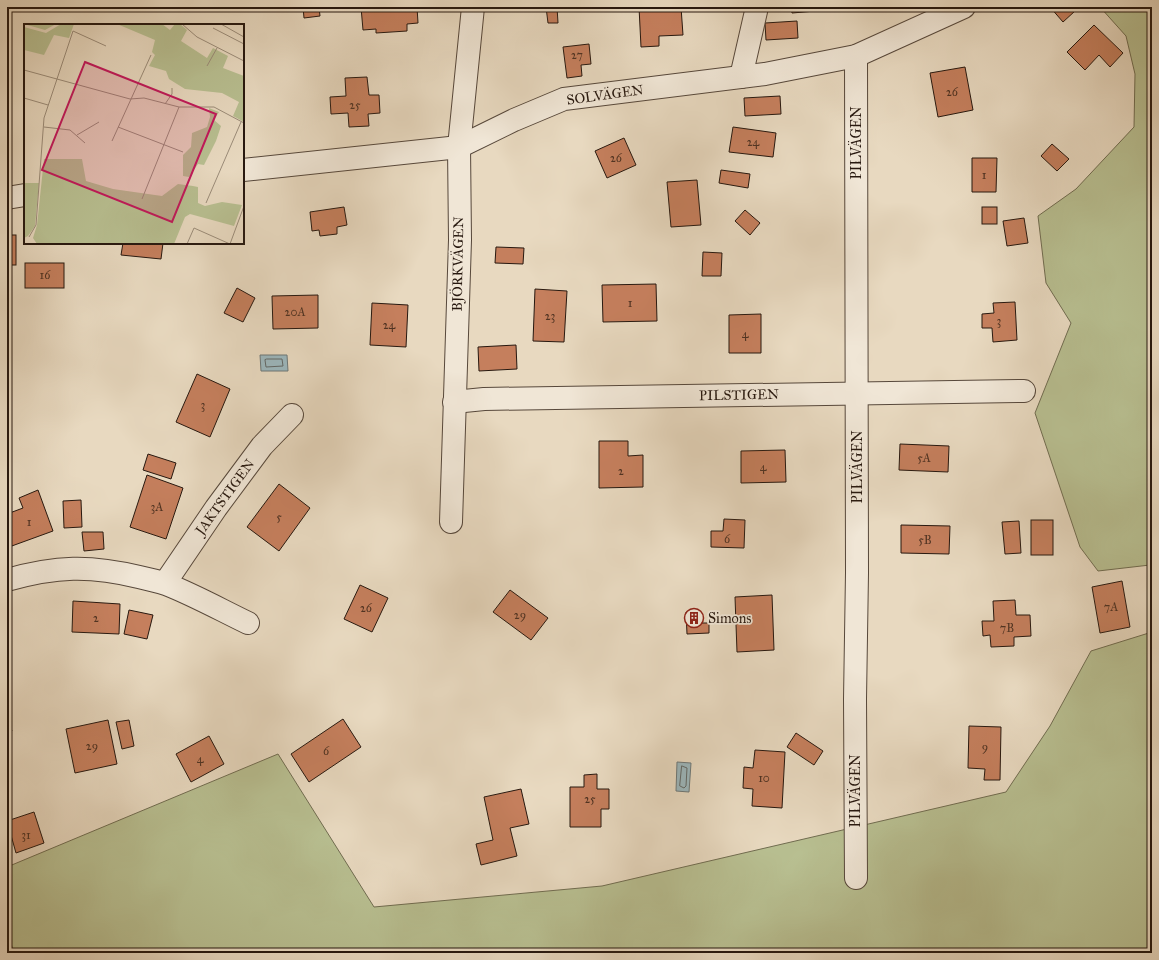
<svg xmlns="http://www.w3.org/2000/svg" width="1159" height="960" font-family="'IM FELL Great Primer',serif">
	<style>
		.green { fill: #b8bf91; stroke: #706c50 }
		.water { fill: #9cb7bd; stroke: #6d7777 }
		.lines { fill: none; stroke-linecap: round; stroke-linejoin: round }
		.shore { stroke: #626866; stroke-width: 1 }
		.building { fill: #c57f5d; stroke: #27180f }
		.minor-casing { stroke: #57483b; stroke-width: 24 }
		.minor { stroke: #f0e6d6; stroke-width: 22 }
		.labels { text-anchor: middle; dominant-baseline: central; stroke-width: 3.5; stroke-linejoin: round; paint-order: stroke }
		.number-label { font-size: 12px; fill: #4e3222 }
		.street-label { font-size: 14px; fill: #27180f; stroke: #f0e6d6 }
		.poi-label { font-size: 14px; fill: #27180f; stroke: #f0e6d6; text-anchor: start }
		.inset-road { fill: none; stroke: #9b8c79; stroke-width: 1 }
		.view { fill: #c2185b; fill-opacity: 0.15; stroke: #c2185b; stroke-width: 2 }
		.inset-edge { fill: none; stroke: #27180f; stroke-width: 2 }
	</style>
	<rect width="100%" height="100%" fill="#e8d9c0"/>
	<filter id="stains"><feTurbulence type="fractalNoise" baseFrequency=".005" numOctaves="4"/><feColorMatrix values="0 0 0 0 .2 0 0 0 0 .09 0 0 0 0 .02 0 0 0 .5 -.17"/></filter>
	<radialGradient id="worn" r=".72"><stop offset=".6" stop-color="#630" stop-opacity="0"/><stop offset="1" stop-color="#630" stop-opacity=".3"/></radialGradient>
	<g class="green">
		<polygon points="1100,7 1152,7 1152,563 1150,565 1098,571 1080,547 1035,413 1071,323 1046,283 1038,216 1076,189 1134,127 1135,74 1126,36"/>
		<polygon points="1152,632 1152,953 14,953 7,931 7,867 278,754 374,907 602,886 1006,792 1050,726 1091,651"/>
	</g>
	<g class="water">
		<polygon points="260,355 287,355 288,371 261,371"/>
		<polygon points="677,762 691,763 689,792 676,791"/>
	</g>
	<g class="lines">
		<g class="shore">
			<polygon points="267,359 282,359 283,366 266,367 265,360"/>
			<polygon points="682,766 687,768 686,786 684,788 680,786"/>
		</g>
	</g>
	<g class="building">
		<polygon points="303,7 319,7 320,16 304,18"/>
		<polygon points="361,7 417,7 418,23 407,24 407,31 376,33 376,29 363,30"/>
		<polygon points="546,7 557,7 558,23 548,23"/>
		<polygon points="639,7 681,7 683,35 659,36 659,46 641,47"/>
		<polygon points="791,7 827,7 827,10 792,13"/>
		<polygon points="1050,7 1072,7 1075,11 1063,22"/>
		<polygon points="797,21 798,38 766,40 765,23"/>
		<polygon points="1094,25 1123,53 1110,67 1099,55 1085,70 1067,52"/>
		<polygon points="589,44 591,64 581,65 582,76 567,78 563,47"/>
		<polygon points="965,67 973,110 938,117 930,73"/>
		<polygon points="367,77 369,95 379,95 380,113 368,114 369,126 349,127 348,113 331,114 330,97 346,96 345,78"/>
		<polygon points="780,96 781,114 745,116 744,98"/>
		<polygon points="733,127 776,133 773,157 729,152"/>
		<polygon points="624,138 636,165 607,178 595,151"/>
		<polygon points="1052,144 1069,159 1057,171 1041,156"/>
		<polygon points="972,158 997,158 996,192 972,192"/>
		<polygon points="721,170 750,174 748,188 719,183"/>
		<polygon points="697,180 701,225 671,227 667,182"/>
		<polygon points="344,207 347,225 337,227 337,234 320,236 319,230 312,231 310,212"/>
		<rect x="982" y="207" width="15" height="17"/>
		<polygon points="745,210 760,223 750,235 735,221"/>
		<polygon points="1024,218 1028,243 1007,246 1003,221"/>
		<rect x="7" y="235" width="9" height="30"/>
		<polygon points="123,243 163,243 161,259 121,255"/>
		<polygon points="496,247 524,248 523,264 495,263"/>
		<polygon points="703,252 722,253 721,276 702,276"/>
		<rect x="25" y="263" width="39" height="25"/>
		<polygon points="656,284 657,321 603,322 602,285"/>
		<polygon points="237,288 255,298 243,322 224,313"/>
		<polygon points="535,289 567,291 564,342 533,341"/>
		<polygon points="318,295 318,328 273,329 272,296"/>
		<polygon points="1015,302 1017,340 993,342 992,328 982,328 982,314 994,313 993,303"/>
		<polygon points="372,303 408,305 406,347 370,345"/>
		<polygon points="761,314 761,353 729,353 729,315"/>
		<polygon points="516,345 517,369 479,371 478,347"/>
		<polygon points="197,374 230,389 210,437 176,422"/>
		<polygon points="599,441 628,441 628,456 643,455 643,487 599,488"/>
		<polygon points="900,444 949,446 948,472 899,470"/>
		<polygon points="785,450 786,482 741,483 741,451"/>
		<polygon points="148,454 176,463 171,479 143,470"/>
		<polygon points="147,475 183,488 166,539 130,527"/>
		<polygon points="279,484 310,508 279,551 247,527"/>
		<polygon points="38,490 53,531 9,547 7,541 7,514 23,508 19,498"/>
		<polygon points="81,500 82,527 64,528 63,501"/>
		<polygon points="724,519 745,520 744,548 711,547 711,531 723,531"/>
		<rect x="1031" y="520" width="22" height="35"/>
		<polygon points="1019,521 1021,553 1005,554 1002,522"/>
		<polygon points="901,525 950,526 949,554 901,553"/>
		<polygon points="82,532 103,532 104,549 84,551"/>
		<polygon points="1122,581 1130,627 1100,633 1092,587"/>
		<polygon points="360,585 388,598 372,632 344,619"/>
		<polygon points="510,590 548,618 531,640 493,612"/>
		<polygon points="772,595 774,650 737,652 735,597"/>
		<polygon points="1015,600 1016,615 1030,615 1031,636 1014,637 1014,646 991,647 990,635 983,636 982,621 994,621 993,601"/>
		<polygon points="73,601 120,604 119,634 72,632"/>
		<polygon points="129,610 153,615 147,639 124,634"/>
		<polygon points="686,612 701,612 701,623 709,623 709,633 687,634"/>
		<polygon points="343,719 361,747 309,782 291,754"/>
		<polygon points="7,720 12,731 7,733"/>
		<polygon points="108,720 117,764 75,773 66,729"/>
		<polygon points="129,720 134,746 122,749 116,722"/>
		<polygon points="969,726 1001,727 1000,780 984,780 985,769 968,768"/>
		<polygon points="796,733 823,751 814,765 787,747"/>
		<polygon points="209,736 224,764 191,782 176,754"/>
		<polygon points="755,750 785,752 782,808 752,806 753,789 743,788 744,767 753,768"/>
		<polygon points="597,774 597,789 609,789 609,809 601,809 601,827 570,827 570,787 584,787 584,775"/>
		<polygon points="521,789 529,824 510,828 517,856 481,865 476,844 493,840 484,797"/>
		<polygon points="34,812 44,843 16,853 7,821"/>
	</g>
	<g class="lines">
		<defs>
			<g id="minor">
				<polyline points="741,77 757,7"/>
				<polyline points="243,170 459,147 514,120 564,99 765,74 856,56 964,7"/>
				<polyline points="7,198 25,195"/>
				<polyline points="454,402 484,399 1024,391"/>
				<polyline points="451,522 460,240 459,147 473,7"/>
				<path d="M7,580C56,566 90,565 139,577C148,579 157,581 166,584C194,595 221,610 248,623"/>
				<polyline points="165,583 216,508 262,446 292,415"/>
				<polyline points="856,878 855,699 857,573 856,56"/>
			</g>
		</defs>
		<use href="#minor" class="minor-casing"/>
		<use href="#minor" class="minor"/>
	</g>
	<defs>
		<symbol id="building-ring" viewBox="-11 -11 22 22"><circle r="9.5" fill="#f0e6d6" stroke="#8f2418" stroke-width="1.5"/><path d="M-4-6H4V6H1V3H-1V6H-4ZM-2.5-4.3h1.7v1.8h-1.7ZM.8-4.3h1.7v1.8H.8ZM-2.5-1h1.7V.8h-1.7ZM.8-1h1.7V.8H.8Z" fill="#8f2418"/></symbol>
	</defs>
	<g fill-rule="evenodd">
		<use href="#building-ring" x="683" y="607" width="22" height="22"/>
	</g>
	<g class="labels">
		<g class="number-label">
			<text x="577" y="55">27</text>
			<text x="952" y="92">26</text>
			<text x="355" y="105">25</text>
			<text x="753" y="142">24</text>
			<text x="616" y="158">26</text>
			<text x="984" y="175">1</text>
			<text x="45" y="275">16</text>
			<text x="630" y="303">1</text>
			<text x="295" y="312">20A</text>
			<text x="550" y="316">23</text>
			<text x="999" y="321">3</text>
			<text x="389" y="325">24</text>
			<text x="745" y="334">4</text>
			<text x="203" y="405">3</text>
			<text x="924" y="458">5A</text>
			<text x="763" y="467">4</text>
			<text x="621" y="471">2</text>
			<text x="157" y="507">3A</text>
			<text x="279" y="517">5</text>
			<text x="29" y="522">1</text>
			<text x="727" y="539">6</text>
			<text x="925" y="540">5B</text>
			<text x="1111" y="607">7A</text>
			<text x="366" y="608">26</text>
			<text x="520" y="615">29</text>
			<text x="96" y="618">2</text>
			<text x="1007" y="628">7B</text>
			<text x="92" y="746">29</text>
			<text x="985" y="747">9</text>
			<text x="326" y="751">6</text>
			<text x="200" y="759">4</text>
			<text x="764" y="778">10</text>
			<text x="590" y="799">25</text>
			<text x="26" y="835">31</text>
		</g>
		<g class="street-label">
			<text transform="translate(605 95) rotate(-8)">SOLVÄGEN</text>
			<text transform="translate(856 143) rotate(-90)">PILVÄGEN</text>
			<text transform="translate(458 264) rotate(-89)">BJÖRKVÄGEN</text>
			<text transform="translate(739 395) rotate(-1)">PILSTIGEN</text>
			<text transform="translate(857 467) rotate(-90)">PILVÄGEN</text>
			<text transform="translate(225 497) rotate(-54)">JAKTSTIGEN</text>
			<text transform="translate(855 791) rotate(-90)">PILVÄGEN</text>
		</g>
		<g class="poi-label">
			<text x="708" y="618">Simons</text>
		</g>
	</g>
	<g transform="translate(24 24)">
		<rect width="220" height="220" fill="#e8d9c0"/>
		<path d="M0,0H32L21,6ZM37,0H50L45,14L30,11L20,31L0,26V3L22,9ZM93,0H138L146,6L151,0H156L163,6L157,17L183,34L189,24L204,32L199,44L220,52V98L209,92L215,78L198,69L161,65L145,55L142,47L125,42L131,31L128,28L131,16ZM185,84L195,88L190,96L197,102L192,117L180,141L174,140L165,153L159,152V131L167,123L168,109L183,103L186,93ZM20,135H58L62,157L89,165L138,172L154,160L169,162L174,163V179L181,182L198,178L218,181L210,202L166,190L161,193L150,220H13L9,214L13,201ZM0,159H15L11,202L4,212L0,214Z" fill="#b8bf91"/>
		<path class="inset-road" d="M158,0L173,13L220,37M197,0L220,13M189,4L220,20M183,42L193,24M0,46L106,75L120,74L155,83H190L220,99M0,74L24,81M141,80L148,70V64M20,103L46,106L61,119M94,103L159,128M53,111L75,98M88,117L127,31M118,175L155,83M182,179L217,98M5,213L12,201L20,94L49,7L82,22M163,220L170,204L206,220M206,220L220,182"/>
		<path class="view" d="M61,38L192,90L148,198L18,146Z"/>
		<rect width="220" height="220" class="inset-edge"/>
	</g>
	<rect width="1159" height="960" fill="none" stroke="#e8d9c0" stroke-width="24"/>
	<rect x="8" y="8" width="1143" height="944" fill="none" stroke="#27180f" stroke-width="2"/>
	<rect x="12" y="12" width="1135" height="936" fill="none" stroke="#27180f"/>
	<rect width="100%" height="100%" filter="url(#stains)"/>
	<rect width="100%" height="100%" fill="url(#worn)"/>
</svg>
